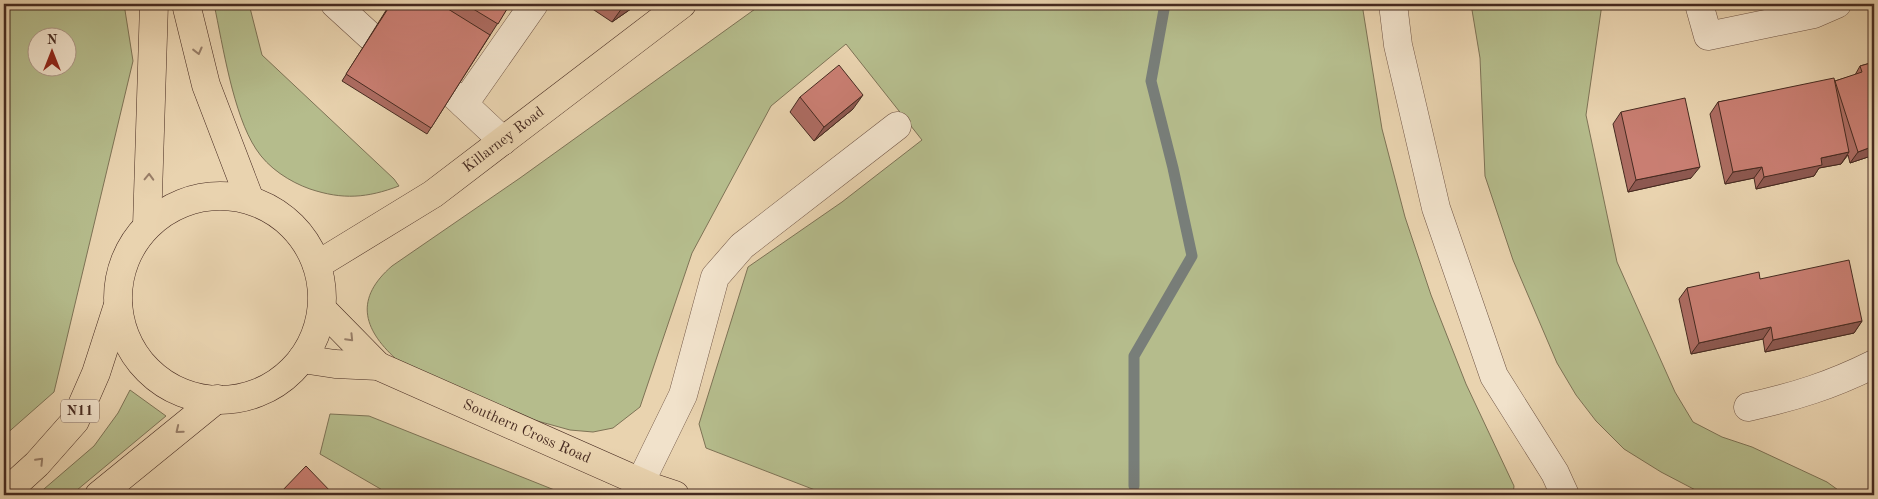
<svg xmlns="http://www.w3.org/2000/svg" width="1878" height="499" font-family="'Old Standard TT',serif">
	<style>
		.green { fill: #b5bc8c; stroke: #7e7356; fill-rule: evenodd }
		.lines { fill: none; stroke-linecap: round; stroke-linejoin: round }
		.stream { stroke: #787e79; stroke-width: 11 }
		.minor-casing { stroke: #6f5444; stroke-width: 29 }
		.major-casing { stroke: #462a20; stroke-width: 29 }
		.highway-casing { stroke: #462a20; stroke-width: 29 }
		.minor { stroke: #f1e2cb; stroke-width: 28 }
		.major { stroke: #e9d3af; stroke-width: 28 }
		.highway { stroke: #e9d3af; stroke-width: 28 }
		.wall { fill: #ad6c62; stroke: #462a20 }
		.shaded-wall { fill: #8d5850; stroke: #462a20 }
		.building { fill: #c97e72; stroke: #462a20 }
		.oneway { stroke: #987e68 }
		.labels { text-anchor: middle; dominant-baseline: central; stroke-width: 4; stroke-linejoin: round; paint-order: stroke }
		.shield { fill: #f1e2cb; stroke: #796153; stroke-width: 1 }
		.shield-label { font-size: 14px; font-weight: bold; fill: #462a20 }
		.street-label { font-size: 15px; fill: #462a20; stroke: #f1e2cb }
	</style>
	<rect width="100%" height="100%" fill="#e9d3af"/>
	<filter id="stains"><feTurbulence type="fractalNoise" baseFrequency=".004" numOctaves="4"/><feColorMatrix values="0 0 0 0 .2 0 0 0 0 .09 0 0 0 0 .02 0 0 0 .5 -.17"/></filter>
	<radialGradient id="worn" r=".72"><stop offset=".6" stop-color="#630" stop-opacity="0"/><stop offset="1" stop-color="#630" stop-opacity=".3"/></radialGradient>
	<g class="green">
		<path d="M4,4H124L133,61L54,392L4,436ZM38,38H68V68H38Z"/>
		<path d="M214,4H249L262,55L394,179L399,186C367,198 343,200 310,189C290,182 268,168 256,149C233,114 223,46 214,4Z"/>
		<path d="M762,4H1362L1382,129L1405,217L1431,295L1466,384L1514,486L1513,495H828L706,448L699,424L748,267L842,202L922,140L846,44L771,106L692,253L640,407L613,428L593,432L570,430L523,417L396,359C362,328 355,298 392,266L520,178Z"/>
		<polygon points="1471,4 1602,4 1586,115 1617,262 1675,392 1693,422 1722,437 1752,447 1827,482 1845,495 1705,495 1661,472 1624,449 1596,421 1576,395 1557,363 1513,260 1485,176 1480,58"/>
		<polygon points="130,390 166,416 71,495 37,495 94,446 118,413"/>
		<polygon points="330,414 369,416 567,495 391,495 320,454"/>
	</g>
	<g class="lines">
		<polyline class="stream" points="1134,486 1134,356 1192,256 1173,168 1151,81 1165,4"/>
		<defs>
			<g id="minor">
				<polyline points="335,4 370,36"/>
				<polyline points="1393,4 1398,45 1436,208 1494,376 1555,473 1565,495"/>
				<polyline points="1699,4 1708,36 1814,14 1837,4"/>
				<polyline points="453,94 503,141"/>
				<polyline points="464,104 534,4"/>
				<path d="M1748,407C1794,397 1832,385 1874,364"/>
				<polyline points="641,481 683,395 715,277 742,246 897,126"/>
			</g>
			<g id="major">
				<polyline points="186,4 206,85 250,200"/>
				<circle cx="220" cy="298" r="102"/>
				<polyline points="147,226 154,4"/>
				<path id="s1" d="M317,265L433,194L682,4"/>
				<polyline points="322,309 378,366"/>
				<path id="s2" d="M302,359L335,364L378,366L654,488L675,495"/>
			</g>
			<g id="highway">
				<polyline points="4,494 37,464 75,421 96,373 118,305"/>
				<polyline points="99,495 217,399"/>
			</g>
		</defs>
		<use href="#minor" class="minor-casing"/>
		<use href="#major" class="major-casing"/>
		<use href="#highway" class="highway-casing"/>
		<use href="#minor" class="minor"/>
		<use href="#major" class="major"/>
		<use href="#highway" class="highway"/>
	</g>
	<g class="wall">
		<polygon points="390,4 510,4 427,134 342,81"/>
		<polygon points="585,4 638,4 612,22"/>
		<polygon points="1874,62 1874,155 1850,163 1848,155 1841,164 1819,168 1814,176 1756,189 1754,178 1725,184 1710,114 1718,102 1834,82 1835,81 1855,75 1860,66"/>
		<polygon points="800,97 853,109 814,141 790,112"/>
		<polygon points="1621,112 1691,178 1628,192 1613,124"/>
		<polygon points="1760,279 1862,321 1854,333 1765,352 1763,339 1691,354 1679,299 1687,288"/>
	</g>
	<g class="shaded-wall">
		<polygon points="628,4 638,4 612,22 622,8"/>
		<polygon points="863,95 853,109 814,141 824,127"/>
		<polygon points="1874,146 1874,155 1850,163 1858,152"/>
		<polygon points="1849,152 1841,164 1819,168 1814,176 1756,189 1764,177 1821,158"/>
		<polygon points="1700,167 1691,178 1628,192 1636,180"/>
		<polygon points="1762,167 1754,178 1725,184 1733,172"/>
		<polygon points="1862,321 1854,333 1765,352 1773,340"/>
		<polygon points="1771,327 1763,339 1691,354 1699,343"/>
	</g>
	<g class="building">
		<polygon points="391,4 440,4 490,35 431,128 346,74"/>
		<polygon points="465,4 510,4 498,24"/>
		<polygon points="617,4 628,4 622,8"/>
		<polygon points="1874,62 1874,146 1858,152 1835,81 1862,72 1860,66"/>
		<polygon points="839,65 863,95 824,127 800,97"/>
		<polygon points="1834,78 1849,152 1821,158 1822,165 1764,177 1762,167 1733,172 1718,102"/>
		<polygon points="1685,98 1700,167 1636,180 1621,112"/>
		<polygon points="1849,260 1862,321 1773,340 1771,327 1699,343 1687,288 1759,272 1760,279"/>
		<polygon points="306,466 334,495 282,495 280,493"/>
	</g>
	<defs><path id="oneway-chevron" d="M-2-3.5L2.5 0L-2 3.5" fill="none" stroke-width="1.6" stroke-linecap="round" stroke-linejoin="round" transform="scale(1.25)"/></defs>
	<g class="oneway">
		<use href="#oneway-chevron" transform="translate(198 51) rotate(76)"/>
		<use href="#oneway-chevron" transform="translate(149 177) rotate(-88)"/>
		<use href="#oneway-chevron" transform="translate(350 338) rotate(46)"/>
		<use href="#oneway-chevron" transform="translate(179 430) rotate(141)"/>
		<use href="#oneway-chevron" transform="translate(40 461) rotate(-46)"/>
	</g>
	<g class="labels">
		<rect class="shield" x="61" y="399.5" width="38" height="23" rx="4"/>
		<g class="shield-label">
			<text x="80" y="411">N11</text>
		</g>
		<g class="street-label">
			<text stroke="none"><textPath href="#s1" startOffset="225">Killarney Road</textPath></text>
			<text stroke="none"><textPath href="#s2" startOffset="239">Southern Cross Road</textPath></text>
		</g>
	</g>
	<rect width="1878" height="499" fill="none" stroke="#e9d3af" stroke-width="20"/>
	<rect x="5" y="5" width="1868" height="489" fill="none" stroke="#462a20" stroke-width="2.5"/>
	<rect x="10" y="10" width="1858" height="479" fill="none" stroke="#462a20"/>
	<g transform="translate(52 52)"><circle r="24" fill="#f1e2cb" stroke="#ad9887"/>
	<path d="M0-4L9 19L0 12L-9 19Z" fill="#8f2418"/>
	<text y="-8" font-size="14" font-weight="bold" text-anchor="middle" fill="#462a20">N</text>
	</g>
	<rect width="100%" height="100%" filter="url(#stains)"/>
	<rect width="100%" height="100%" fill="url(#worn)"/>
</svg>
